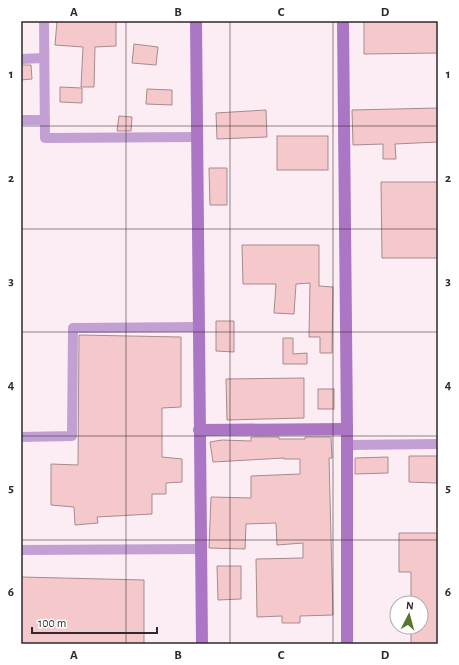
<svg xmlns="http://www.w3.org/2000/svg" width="459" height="665" font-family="'Alegreya Sans',sans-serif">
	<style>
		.building { fill: #f5c8cc; stroke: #a58b8d }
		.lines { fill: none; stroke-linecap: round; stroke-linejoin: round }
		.street { stroke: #c3a0d4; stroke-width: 10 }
		.secondary { stroke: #ab76c4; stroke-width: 12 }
		.grid { fill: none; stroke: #31282d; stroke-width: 1; stroke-opacity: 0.55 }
		.neatline { fill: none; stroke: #31282d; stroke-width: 1.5 }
		.grid-label { font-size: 13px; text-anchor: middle; font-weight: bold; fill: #31282d }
	</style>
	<rect width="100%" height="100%" fill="#fcedf5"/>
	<g class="building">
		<polygon points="57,21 116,21 116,46 95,47 94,87 81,87 83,47 55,45"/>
		<polygon points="364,21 438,21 438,53 364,54"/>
		<polygon points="134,44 158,47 156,65 132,63"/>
		<polygon points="21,65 31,65 32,79 21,80"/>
		<polygon points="60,87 82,88 82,103 60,102"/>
		<polygon points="147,89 172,90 172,105 146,104"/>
		<polygon points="438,108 438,142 395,144 396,159 383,159 383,144 353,145 352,110"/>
		<polygon points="266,110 267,137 217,139 216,113"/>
		<polygon points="119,116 132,117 131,131 117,131"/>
		<rect x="277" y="136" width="51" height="34"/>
		<polygon points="209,168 227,168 227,205 210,205"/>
		<polygon points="381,182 438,182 438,258 382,258"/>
		<polygon points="242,245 319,245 319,286 333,287 332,353 320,353 320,337 309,337 310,283 296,284 294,314 274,313 276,284 243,284"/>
		<polygon points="216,321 234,321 234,352 216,351"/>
		<polygon points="79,335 181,337 181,407 162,408 162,457 182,459 182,482 166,483 166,494 152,494 152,514 97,517 98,523 75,525 74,507 51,505 51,464 78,465"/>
		<polygon points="283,338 293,338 293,354 307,353 307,364 283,364"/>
		<polygon points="304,378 304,418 227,420 226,379"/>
		<rect x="318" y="389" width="16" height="20"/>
		<polygon points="251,437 279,437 279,439 305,439 305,437 331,437 332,458 329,458 333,615 300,616 300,623 282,623 282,616 257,617 256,559 303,558 303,543 277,545 276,523 246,524 245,549 209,548 211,497 251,498 251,476 300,474 300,459 284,459 284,458 213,462 210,442 222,440 251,441"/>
		<polygon points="409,456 437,456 437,483 409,482"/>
		<polygon points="388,457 388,473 355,474 355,458"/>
		<polygon points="399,533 438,533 438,644 411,644 411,629 421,629 421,603 411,603 411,572 399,572"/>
		<polygon points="217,566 241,566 241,599 218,600"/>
		<polygon points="21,577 144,580 144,644 21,644"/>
	</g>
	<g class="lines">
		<g class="street">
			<polyline points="44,21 45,138 197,137"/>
			<polyline points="21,59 44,58"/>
			<polyline points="21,120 45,120"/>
			<polyline points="21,437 72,436 73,328 199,327"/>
			<polyline points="347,445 438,444"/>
			<polyline points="21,550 201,549"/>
		</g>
		<g class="secondary">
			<polyline points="196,21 202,644"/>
			<polyline points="343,21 347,429 347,644"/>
			<polyline points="199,430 347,429"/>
		</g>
	</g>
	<path class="grid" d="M126,21V644M230,21V644M333,21V644M21,126H438M21,229H438M21,332H438M21,436H438M21,540H438"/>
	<rect width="459" height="665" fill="none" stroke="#ffffff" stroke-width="44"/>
	<g transform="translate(409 615) rotate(6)"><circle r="19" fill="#ffffff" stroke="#ada9ab"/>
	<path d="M0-3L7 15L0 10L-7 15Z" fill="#58762c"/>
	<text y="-6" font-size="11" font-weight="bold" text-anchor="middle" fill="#31282d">N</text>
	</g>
	<path d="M32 627v6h125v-6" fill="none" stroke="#31282d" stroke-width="2"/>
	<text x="38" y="627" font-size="12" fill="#31282d" stroke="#ffffff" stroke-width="3" paint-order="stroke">100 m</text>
	<rect x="22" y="22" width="415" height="621" class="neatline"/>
	<g class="grid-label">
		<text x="74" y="16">A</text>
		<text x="178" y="16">B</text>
		<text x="281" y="16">C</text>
		<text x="385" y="16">D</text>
		<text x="11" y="78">1</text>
		<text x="448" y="78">1</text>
		<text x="11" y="182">2</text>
		<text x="448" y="182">2</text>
		<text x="11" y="285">3</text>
		<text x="448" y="285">3</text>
		<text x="11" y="389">4</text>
		<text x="448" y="389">4</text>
		<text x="11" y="492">5</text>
		<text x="448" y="492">5</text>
		<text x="11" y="596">6</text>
		<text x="448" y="596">6</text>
		<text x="74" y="659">A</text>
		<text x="178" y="659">B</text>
		<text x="281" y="659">C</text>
		<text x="385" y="659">D</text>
	</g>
</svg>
